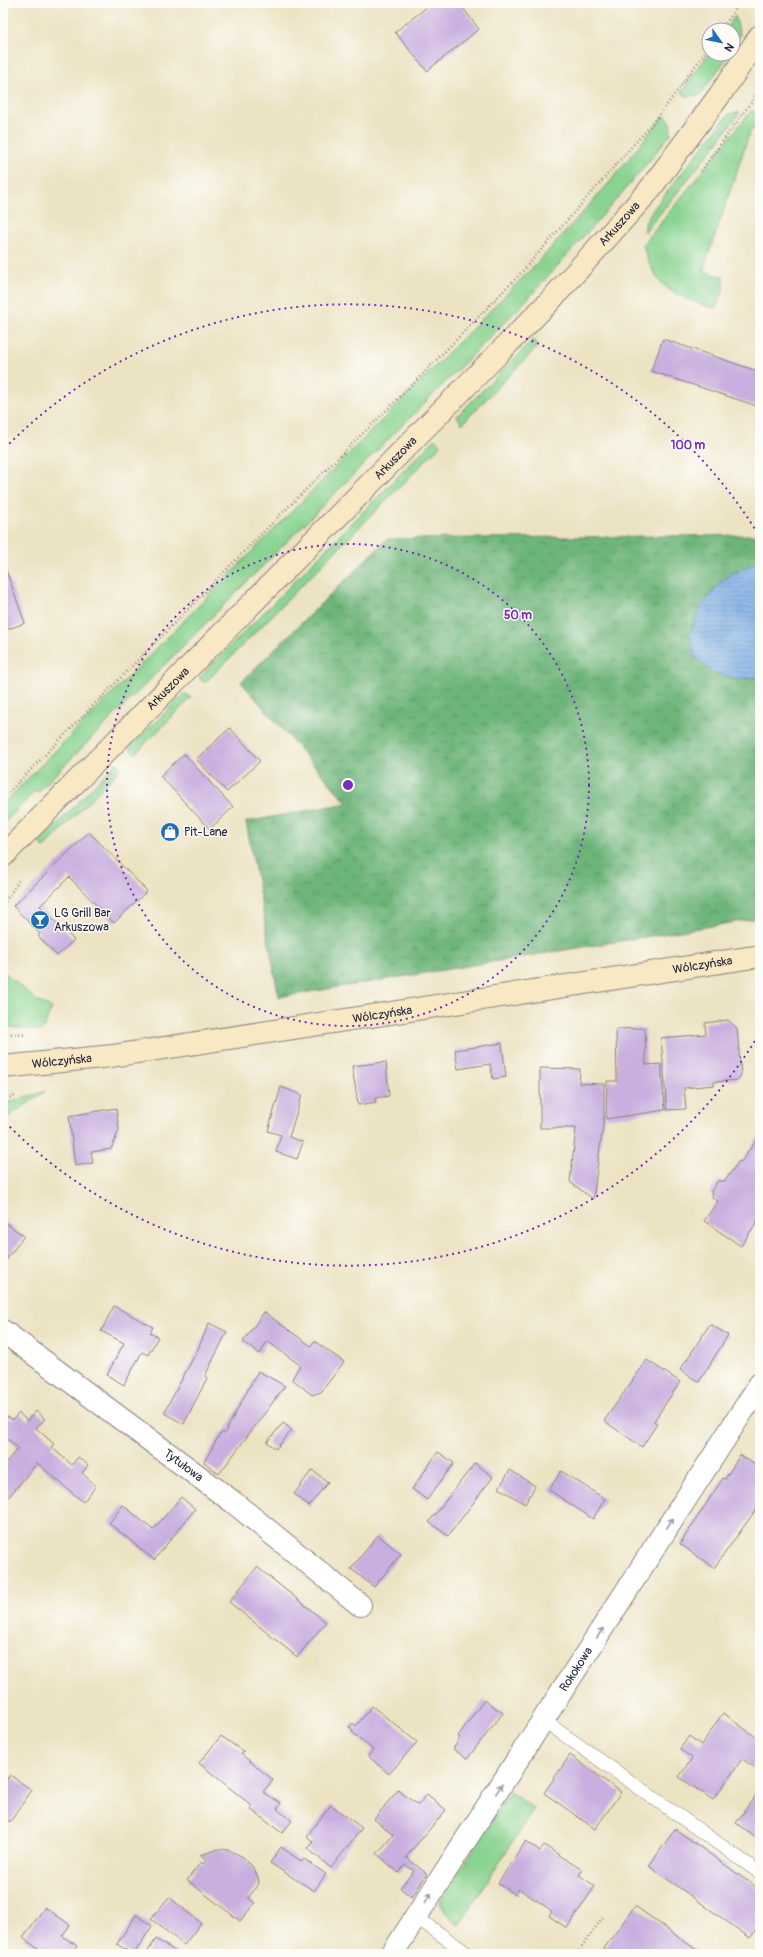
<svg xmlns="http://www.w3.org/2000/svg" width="763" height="1957" font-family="Pangolin,sans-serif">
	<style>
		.grass { fill: #89d390; stroke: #567a66 }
		.forest { fill: url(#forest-crowns); stroke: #486c5a }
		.water { fill: url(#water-rules); stroke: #4d6690 }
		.building { fill: #c9afdf }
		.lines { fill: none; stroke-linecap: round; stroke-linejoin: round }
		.lane-casing { stroke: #87827f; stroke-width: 14 }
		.street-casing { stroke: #87827f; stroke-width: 24 }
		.secondary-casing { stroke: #87827f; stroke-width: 24 }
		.path { stroke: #87827f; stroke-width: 2.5; stroke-dasharray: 1 3; stroke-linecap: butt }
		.lane { stroke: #fff; stroke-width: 13 }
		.street { stroke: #fff; stroke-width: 22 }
		.secondary { stroke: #f8e8c3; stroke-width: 22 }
		.oneway { stroke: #9c9ca7 }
		.ring { fill: none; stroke: #7b2cbf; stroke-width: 2; stroke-dasharray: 2 4 }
		.labels { text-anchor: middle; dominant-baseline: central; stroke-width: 3; stroke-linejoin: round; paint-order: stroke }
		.street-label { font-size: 12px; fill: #22223b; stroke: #fdfcf7 }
		.poi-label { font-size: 12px; fill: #22223b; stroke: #fdfcf7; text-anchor: start }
		.centre { fill: #7b2cbf; stroke: #fdfcf7; stroke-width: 2 }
		.ring-label { font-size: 12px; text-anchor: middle; font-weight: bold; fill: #7b2cbf; stroke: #fdfcf7; stroke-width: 3; stroke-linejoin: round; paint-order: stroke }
	</style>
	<defs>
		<pattern id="forest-crowns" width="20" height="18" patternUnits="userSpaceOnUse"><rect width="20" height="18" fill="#6eb57a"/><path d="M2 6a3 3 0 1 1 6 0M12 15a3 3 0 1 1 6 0" fill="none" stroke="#5a9365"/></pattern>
		<pattern id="water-rules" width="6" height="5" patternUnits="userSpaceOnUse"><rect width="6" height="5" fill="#78abe4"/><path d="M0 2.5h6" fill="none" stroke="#628bba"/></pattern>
	</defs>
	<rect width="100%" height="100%" fill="#fdfcf7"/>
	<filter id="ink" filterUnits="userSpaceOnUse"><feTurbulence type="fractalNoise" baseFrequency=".025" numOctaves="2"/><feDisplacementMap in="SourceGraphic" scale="8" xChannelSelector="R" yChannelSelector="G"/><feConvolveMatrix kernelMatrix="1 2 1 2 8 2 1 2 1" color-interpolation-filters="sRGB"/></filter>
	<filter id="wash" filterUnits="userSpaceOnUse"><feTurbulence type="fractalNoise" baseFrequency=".012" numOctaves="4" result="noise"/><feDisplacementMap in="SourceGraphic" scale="16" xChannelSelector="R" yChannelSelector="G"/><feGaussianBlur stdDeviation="0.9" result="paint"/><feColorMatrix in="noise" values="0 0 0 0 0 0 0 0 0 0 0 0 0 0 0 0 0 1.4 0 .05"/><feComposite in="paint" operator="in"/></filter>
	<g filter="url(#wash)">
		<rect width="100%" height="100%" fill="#ece3c3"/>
		<g class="grass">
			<polygon points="735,16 740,35 733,49 733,30 725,30"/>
			<polygon points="709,53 730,54 700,95 687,96 681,92"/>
			<path d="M751,111L760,113V131L751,129L703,271L723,277C728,285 720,298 716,307L713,308C672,295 655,289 643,245Z"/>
			<polygon points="740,112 711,151 645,232 645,224 651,212 721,124 729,114"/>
			<path d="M664,115L670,120L671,134C623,194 571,251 519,308L38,792L36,790L3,824V804L539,261L609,183Z"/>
			<polygon points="533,340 539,345 462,424 457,416"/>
			<polygon points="435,439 441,445 205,683 199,678"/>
			<polygon points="185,693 191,698 135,754 129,748"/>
			<polygon points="117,762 121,768 44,848 39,843"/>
			<polygon points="3,971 37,1001 52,1008 42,1031 3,1026"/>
			<polygon points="46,1091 3,1120 3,1104"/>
			<path d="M510,1792L534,1809L459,1925C449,1919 445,1912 440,1901Z"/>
		</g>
		<polygon class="forest" points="760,535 760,918 279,997 246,822 347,803 241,682 387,539"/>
		<polygon class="water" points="760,562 760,676 739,680 712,672 694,656 690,634 700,608 723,579 751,564"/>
		<g id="blocks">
			<g class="building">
				<polygon points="432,3 459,3 479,29 427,71 395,32"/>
				<polygon points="663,339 760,372 760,407 651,371"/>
				<polygon points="3,562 25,623 3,631"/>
				<polygon points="230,728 260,761 227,792 196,759"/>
				<polygon points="184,754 233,807 210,829 160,776"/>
				<polygon points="89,832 147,891 114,923 69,877 40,906 74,940 57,956 38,936 40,934 13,906"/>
				<polygon points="728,1020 737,1028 741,1075 737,1080 714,1082 714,1085 684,1088 686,1109 667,1110 661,1038 706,1034 705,1023"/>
				<polygon points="645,1028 646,1065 661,1064 665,1110 606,1119 607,1081 617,1081 616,1029"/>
				<polygon points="502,1043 506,1077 493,1079 490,1064 458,1069 455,1050"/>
				<polygon points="386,1062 389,1096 375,1098 376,1102 358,1105 352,1066"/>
				<polygon points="540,1068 580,1069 579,1083 604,1084 604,1118 593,1199 570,1182 576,1128 540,1128"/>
				<polygon points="281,1087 302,1095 289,1137 303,1142 297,1159 276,1152 281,1135 268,1131"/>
				<polygon points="116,1108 119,1130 111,1149 91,1152 93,1163 75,1166 69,1116"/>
				<polygon points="759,1136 760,1137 760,1217 741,1246 704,1221 718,1201 712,1197 711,1191 718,1181 725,1181 739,1161 741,1162"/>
				<polygon points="3,1221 24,1236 3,1264"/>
				<polygon points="114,1306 153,1327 150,1333 158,1337 148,1355 142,1352 124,1385 107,1375 124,1343 101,1331"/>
				<polygon points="264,1312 311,1346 314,1341 344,1362 321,1392 312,1395 292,1379 300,1365 267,1341 260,1354 243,1342"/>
				<polygon points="209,1323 227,1332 205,1376 207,1378 184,1424 164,1413 199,1347"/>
				<polygon points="710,1324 728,1335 699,1382 680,1370"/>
				<polygon points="647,1360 680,1382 654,1421 657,1424 642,1447 604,1421"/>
				<polygon points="258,1371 285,1386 219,1474 204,1462 221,1432 224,1434"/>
				<polygon points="36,1411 45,1419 36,1428 54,1444 51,1447 72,1465 78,1457 88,1465 82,1473 96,1486 83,1502 37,1463 3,1504 3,1466 18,1448 3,1435 3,1414 12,1420 19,1413 27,1421"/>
				<polygon points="283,1423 292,1430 276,1449 267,1442"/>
				<polygon points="438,1452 454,1463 427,1500 412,1489"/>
				<polygon points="740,1455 760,1468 760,1504 714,1568 680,1544 723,1478 725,1479"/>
				<polygon points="475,1463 493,1477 448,1536 429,1522"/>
				<polygon points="312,1470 328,1482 309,1506 294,1494"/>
				<polygon points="510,1470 535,1486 525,1504 499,1488"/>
				<polygon points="561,1471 605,1499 593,1519 549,1490"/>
				<polygon points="181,1497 195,1509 154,1560 109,1523 123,1505 153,1530"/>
				<polygon points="378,1535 401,1554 374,1587 351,1569"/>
				<polygon points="257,1567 326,1622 297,1657 229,1602"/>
				<polygon points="484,1700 503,1713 467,1759 453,1749 460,1738 458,1736"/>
				<polygon points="372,1706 417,1742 389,1774 368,1756 373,1750 352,1732 353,1730 349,1727 353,1723 356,1726"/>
				<polygon points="723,1713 760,1740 760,1771 742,1759 713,1800 679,1777 692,1758 680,1749 689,1736 701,1745"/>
				<polygon points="221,1736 244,1752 241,1754 273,1780 263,1792 281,1803 277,1809 292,1821 282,1833 250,1809 252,1806 199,1763"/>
				<polygon points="570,1755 621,1792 595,1829 544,1793"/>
				<polygon points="10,1775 32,1790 10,1822 3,1817 3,1785"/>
				<polygon points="760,1789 760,1833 756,1838 736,1823"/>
				<polygon points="398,1790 418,1805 427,1794 446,1810 406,1857 427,1874 412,1897 400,1888 414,1871 405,1865 399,1873 377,1854 393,1835 374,1819"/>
				<polygon points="331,1805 362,1828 331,1868 307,1848 313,1842 307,1836"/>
				<polygon points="675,1829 760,1890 760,1925 750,1938 649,1866"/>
				<polygon points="526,1841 540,1851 544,1845 582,1870 579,1875 595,1886 567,1928 549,1916 552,1911 536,1900 519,1889 516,1895 498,1883"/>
				<polygon points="281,1847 302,1862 304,1859 326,1874 314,1891 270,1863"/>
				<polygon points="219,1849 229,1850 243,1857 252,1866 258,1877 259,1883 248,1898 255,1903 240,1921 187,1880 201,1862 203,1864 207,1860 200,1855"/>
				<polygon points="169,1897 201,1923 184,1945 151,1919"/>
				<polygon points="635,1906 698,1951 695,1954 600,1954"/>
				<polygon points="45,1907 70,1925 62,1936 77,1946 72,1954 45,1954 23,1938"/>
				<polygon points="136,1915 152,1926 134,1954 132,1954 117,1944"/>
				<polygon points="156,1939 179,1954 146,1954"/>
			</g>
		</g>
	</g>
	<g filter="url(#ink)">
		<use href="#blocks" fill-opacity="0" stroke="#87827f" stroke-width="1"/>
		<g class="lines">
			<defs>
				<g id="lane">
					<polyline points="543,1720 760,1873"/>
					<polyline points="416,1917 468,1954"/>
				</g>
				<g id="street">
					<path id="s1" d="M3,1331L233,1502L360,1605"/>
					<path id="s2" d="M392,1954L760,1384"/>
				</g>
				<g id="secondary">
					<path id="s3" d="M3,856L549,302L647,193L719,96L760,36"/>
					<path id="s4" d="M3,1067L112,1056L760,956"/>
				</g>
			</defs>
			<use href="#lane" class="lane-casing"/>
			<use href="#street" class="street-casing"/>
			<use href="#secondary" class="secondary-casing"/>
			<g class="path">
				<polyline points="721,30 740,3"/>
				<polyline points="701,171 760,90"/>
				<polyline points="3,798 275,520 414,383 520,274 658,117 709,47"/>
				<polyline points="3,905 19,880"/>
				<polyline points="3,1033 26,1035"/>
				<polyline points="6,1099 15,1096"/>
				<polyline points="577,1954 603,1917"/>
			</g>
			<use href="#lane" class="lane"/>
			<use href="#street" class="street"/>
			<use href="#secondary" class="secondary"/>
		</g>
		<defs><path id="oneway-shaft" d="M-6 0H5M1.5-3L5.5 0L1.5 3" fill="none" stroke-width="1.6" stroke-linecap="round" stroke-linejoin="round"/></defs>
		<g class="oneway">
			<use href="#oneway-shaft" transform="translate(670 1523) rotate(-57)"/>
			<use href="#oneway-shaft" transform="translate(600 1633) rotate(-57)"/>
			<use href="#oneway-shaft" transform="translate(499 1789) rotate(-57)"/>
			<use href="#oneway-shaft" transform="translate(428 1898) rotate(-57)"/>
		</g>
	</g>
	<g class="ring">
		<circle cx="348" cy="785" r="241"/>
		<path d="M758 1036A481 481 0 0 1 5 1122M5 448A481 481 0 0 1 758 534"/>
	</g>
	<defs>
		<symbol id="shop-disc" viewBox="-11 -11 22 22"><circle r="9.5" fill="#1f6fb2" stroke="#fdfcf7"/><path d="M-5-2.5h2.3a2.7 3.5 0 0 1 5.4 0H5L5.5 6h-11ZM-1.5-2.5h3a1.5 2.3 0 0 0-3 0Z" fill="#fff"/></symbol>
		<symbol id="bar-disc" viewBox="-11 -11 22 22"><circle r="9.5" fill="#1f6fb2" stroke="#fdfcf7"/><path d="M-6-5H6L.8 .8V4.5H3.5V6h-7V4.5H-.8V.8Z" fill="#fff"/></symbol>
	</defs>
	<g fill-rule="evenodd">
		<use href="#shop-disc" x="159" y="821" width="22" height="22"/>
		<use href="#bar-disc" x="29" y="909" width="22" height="22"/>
	</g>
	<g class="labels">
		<g class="street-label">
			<text stroke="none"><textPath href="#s3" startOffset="883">Arkuszowa</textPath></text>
			<text stroke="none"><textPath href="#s3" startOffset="559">Arkuszowa</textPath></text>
			<text stroke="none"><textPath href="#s3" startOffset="235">Arkuszowa</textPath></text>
			<text stroke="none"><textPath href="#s4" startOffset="707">Wólczyńska</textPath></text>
			<text stroke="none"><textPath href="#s4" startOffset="383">Wólczyńska</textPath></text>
			<text stroke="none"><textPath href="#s4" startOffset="59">Wólczyńska</textPath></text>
			<text stroke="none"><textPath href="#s1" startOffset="225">Tytułowa</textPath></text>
			<text stroke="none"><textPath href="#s2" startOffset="339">Rokokowa</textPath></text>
		</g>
		<g class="poi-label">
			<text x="184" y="832">Pit-Lane</text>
			<text x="54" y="913">LG Grill Bar<tspan x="54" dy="14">Arkuszowa</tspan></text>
		</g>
	</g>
	<circle cx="348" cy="785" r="6" class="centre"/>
	<g class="ring-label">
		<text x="688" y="449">100 m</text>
		<text x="518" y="619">50 m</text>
	</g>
	<rect width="763" height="1957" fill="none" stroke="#fdfcf7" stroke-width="16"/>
	<g transform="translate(721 42) rotate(123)"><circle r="19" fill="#fdfcf7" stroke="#a5a5ac"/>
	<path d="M0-3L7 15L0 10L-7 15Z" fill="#1f6fb2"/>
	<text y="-6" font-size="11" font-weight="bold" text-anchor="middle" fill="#22223b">N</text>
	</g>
</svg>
